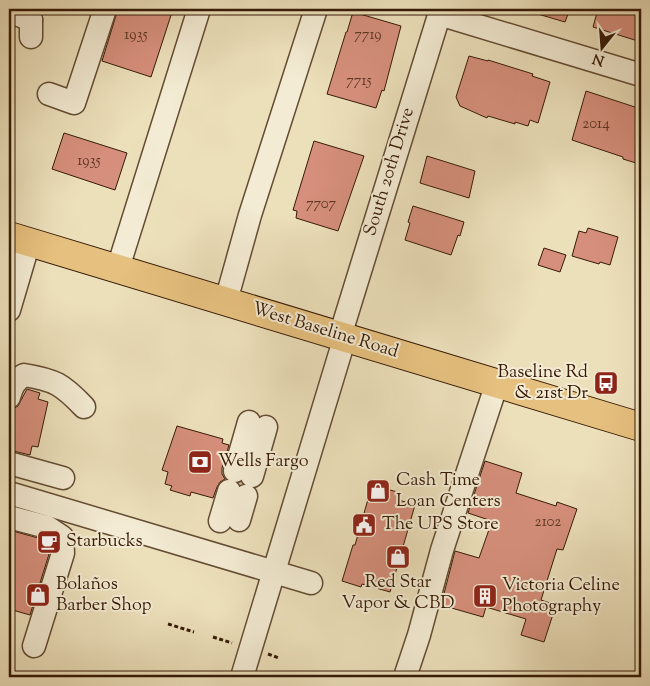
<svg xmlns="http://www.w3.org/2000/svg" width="650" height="686" font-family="'Sorts Mill Goudy',serif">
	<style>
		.building { fill: #d68f7c; stroke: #361a06 }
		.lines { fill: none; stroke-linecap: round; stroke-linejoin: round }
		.minor-tunnel { stroke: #c8b897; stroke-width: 22; stroke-dasharray: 22 11; stroke-linecap: butt }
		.minor-casing { stroke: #644c33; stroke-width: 25 }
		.major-casing { stroke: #361a06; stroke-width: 30 }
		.path { stroke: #361a06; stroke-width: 3; stroke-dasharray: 4 2.5; stroke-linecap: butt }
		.minor { stroke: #f3ebd3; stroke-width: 22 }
		.major { stroke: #e6c07e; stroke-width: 28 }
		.labels { text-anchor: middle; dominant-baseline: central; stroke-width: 4; stroke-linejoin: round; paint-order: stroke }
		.number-label { font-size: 15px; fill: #5e3724 }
		.street-label { font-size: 18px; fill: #361a06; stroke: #f3ebd3 }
		.poi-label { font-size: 18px; fill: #361a06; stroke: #f3ebd3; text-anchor: start }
	</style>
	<rect width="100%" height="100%" fill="#ece0bb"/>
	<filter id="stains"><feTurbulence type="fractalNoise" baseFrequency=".004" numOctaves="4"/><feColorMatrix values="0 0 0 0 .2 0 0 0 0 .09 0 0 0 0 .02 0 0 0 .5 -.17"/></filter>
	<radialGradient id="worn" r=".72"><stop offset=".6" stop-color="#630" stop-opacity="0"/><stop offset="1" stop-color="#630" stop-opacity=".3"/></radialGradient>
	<g class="building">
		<polygon points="118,9 173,9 151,77 102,61"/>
		<polygon points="532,9 570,9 565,22 531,12"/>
		<polygon points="598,9 641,9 641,42 593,27"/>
		<polygon points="353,12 401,26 384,91 382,90 376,108 327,94 346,32 347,32"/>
		<polygon points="469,56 488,61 488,60 533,74 532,76 550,82 538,123 530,120 528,126 515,122 515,124 488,116 487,118 460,106 456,97"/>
		<polygon points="586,91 641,109 641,162 636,161 636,163 623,159 623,157 572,140"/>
		<polygon points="64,133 127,153 115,190 52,169"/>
		<polygon points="314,141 364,156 338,231 296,218 297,211 293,210"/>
		<polygon points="427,156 475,171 469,198 420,183"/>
		<polygon points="413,206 464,222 460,236 458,235 451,255 405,240 410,223 408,222"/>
		<polygon points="588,228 618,237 610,265 600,262 599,264 572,256 579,231 586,233"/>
		<polygon points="544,248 566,255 560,272 538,265"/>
		<polygon points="27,389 40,393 38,399 48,402 38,447 32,446 30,455 9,450 9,418 11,410 18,406"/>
		<polygon points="177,426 223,439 222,443 229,445 222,468 222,474 225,479 220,482 217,487 213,498 191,492 190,496 170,490 172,486 165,484 168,472 162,470"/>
		<polygon points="485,461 522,473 516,493 556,506 557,502 577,509 563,550 557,549 541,600 556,605 544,642 521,635 526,619 486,607 483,617 441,605 455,551 479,558 492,521 468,513"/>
		<polygon points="372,485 401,493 399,500 415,505 390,592 362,584 361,587 342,581 353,545 355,545"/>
		<polygon points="9,530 42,539 49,544 50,551 30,615 9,609"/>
	</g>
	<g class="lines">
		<polyline class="minor-tunnel" points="238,493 244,474"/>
		<defs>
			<g id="minor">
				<polyline points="28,9 31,20 31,37"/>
				<polyline points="9,11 31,20"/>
				<polyline points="439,14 641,75"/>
				<polyline points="49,94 74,103 105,9"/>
				<polyline points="118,268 199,9"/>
				<polyline points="226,301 250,215 316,9"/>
				<polyline points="9,310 29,242"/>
				<polyline points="340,336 441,9"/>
				<path d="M9,397C12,387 14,381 24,375C55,380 62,384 84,407"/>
				<polyline points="9,463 63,478"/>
				<polyline points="235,471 249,422"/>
				<polyline points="252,476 266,427"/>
				<polyline points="9,493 311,583"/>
				<polyline points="9,517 47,527 62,537 63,553 34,646"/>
				<polyline points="239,520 246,496"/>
				<polyline points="220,521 229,491"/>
				<polyline points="242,677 345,337"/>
				<polyline points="405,677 419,635 442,550 497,383"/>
			</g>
			<polyline id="major" points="9,236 641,427"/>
		</defs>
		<use href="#minor" class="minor-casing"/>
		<use href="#major" class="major-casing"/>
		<g class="path">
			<polyline points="168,624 194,632"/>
			<polyline points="213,637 232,643"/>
			<polyline points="268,654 279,658"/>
		</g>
		<use href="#minor" class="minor"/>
		<use href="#major" class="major"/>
	</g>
	<defs>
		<symbol id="bus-square" viewBox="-11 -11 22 22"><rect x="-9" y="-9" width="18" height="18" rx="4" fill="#8f2418" stroke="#f3ebd3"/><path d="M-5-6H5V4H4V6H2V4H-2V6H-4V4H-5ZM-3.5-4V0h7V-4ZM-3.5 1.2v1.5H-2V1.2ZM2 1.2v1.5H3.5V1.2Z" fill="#fff"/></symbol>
		<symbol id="bank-square" viewBox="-11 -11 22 22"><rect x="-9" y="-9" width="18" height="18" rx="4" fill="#8f2418" stroke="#f3ebd3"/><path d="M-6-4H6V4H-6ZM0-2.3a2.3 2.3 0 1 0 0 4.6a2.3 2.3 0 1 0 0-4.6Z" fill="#fff"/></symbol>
		<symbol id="shop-square" viewBox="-11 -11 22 22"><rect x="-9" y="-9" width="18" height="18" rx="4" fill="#8f2418" stroke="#f3ebd3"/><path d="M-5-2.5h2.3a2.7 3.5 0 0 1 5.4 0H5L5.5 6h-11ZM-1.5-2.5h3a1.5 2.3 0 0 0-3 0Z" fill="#fff"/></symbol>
		<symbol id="civic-square" viewBox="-11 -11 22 22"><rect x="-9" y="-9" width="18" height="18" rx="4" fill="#8f2418" stroke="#f3ebd3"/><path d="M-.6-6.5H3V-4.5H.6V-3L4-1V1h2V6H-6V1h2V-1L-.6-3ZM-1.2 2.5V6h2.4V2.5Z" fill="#fff"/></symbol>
		<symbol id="cafe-square" viewBox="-11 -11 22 22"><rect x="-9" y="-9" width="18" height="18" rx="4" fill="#8f2418" stroke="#f3ebd3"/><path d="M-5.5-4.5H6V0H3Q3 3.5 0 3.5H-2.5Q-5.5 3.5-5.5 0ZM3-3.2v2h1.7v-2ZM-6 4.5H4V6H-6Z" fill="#fff"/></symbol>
		<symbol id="building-square" viewBox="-11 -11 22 22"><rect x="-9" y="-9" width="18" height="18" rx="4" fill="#8f2418" stroke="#f3ebd3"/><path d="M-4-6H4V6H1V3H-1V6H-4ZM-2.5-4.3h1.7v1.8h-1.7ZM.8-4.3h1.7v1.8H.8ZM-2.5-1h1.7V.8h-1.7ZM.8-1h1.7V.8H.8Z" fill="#fff"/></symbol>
	</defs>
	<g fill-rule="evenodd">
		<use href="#bus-square" x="592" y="369" width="28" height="28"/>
		<use href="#bank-square" x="186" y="448" width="28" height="28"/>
		<use href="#shop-square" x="364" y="477" width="28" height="28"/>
		<use href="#civic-square" x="350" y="511" width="28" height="28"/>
		<use href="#cafe-square" x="35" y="528" width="28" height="28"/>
		<use href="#shop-square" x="384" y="543" width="28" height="28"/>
		<use href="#shop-square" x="24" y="581" width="28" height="28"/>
		<use href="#building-square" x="471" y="582" width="28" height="28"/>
	</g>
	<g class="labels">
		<g class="number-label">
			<text x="136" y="35">1935</text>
			<text x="368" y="35">7719</text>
			<text x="359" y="81">7715</text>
			<text x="596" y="124">2014</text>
			<text x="89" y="161">1935</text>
			<text x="321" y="204">7707</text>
			<text x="548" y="522">2102</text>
		</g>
		<g class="street-label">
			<text transform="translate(390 172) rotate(-73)">South 20th Drive</text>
			<text transform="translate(325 331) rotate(17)">West Baseline Road</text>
		</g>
		<g class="poi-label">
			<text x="588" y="373" text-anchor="end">Baseline Rd<tspan x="588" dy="21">&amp; 21st Dr</tspan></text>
			<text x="218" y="462">Wells Fargo</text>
			<text x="396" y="481">Cash Time<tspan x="396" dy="21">Loan Centers</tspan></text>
			<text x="382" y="525">The UPS Store</text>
			<text x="66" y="542">Starbucks</text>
			<text x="398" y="583" text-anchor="middle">Red Star<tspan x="398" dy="21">Vapor &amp; CBD</tspan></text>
			<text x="56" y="585">Bolaños<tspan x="56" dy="21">Barber Shop</tspan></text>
			<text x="502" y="586">Victoria Celine<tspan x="502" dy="21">Photography</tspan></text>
		</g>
	</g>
	<rect width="650" height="686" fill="none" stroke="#ece0bb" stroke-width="30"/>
	<rect x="10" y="10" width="630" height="666" fill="none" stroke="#361a06" stroke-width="2.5"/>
	<rect x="15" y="15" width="620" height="656" fill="none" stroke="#361a06"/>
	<g transform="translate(602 48) rotate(197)" stroke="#f3ebd3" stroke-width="4" paint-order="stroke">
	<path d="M0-4L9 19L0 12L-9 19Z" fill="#361a06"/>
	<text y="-8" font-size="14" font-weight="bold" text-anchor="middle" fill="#361a06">N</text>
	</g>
	<rect width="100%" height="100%" filter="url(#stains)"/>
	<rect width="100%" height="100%" fill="url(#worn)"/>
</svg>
